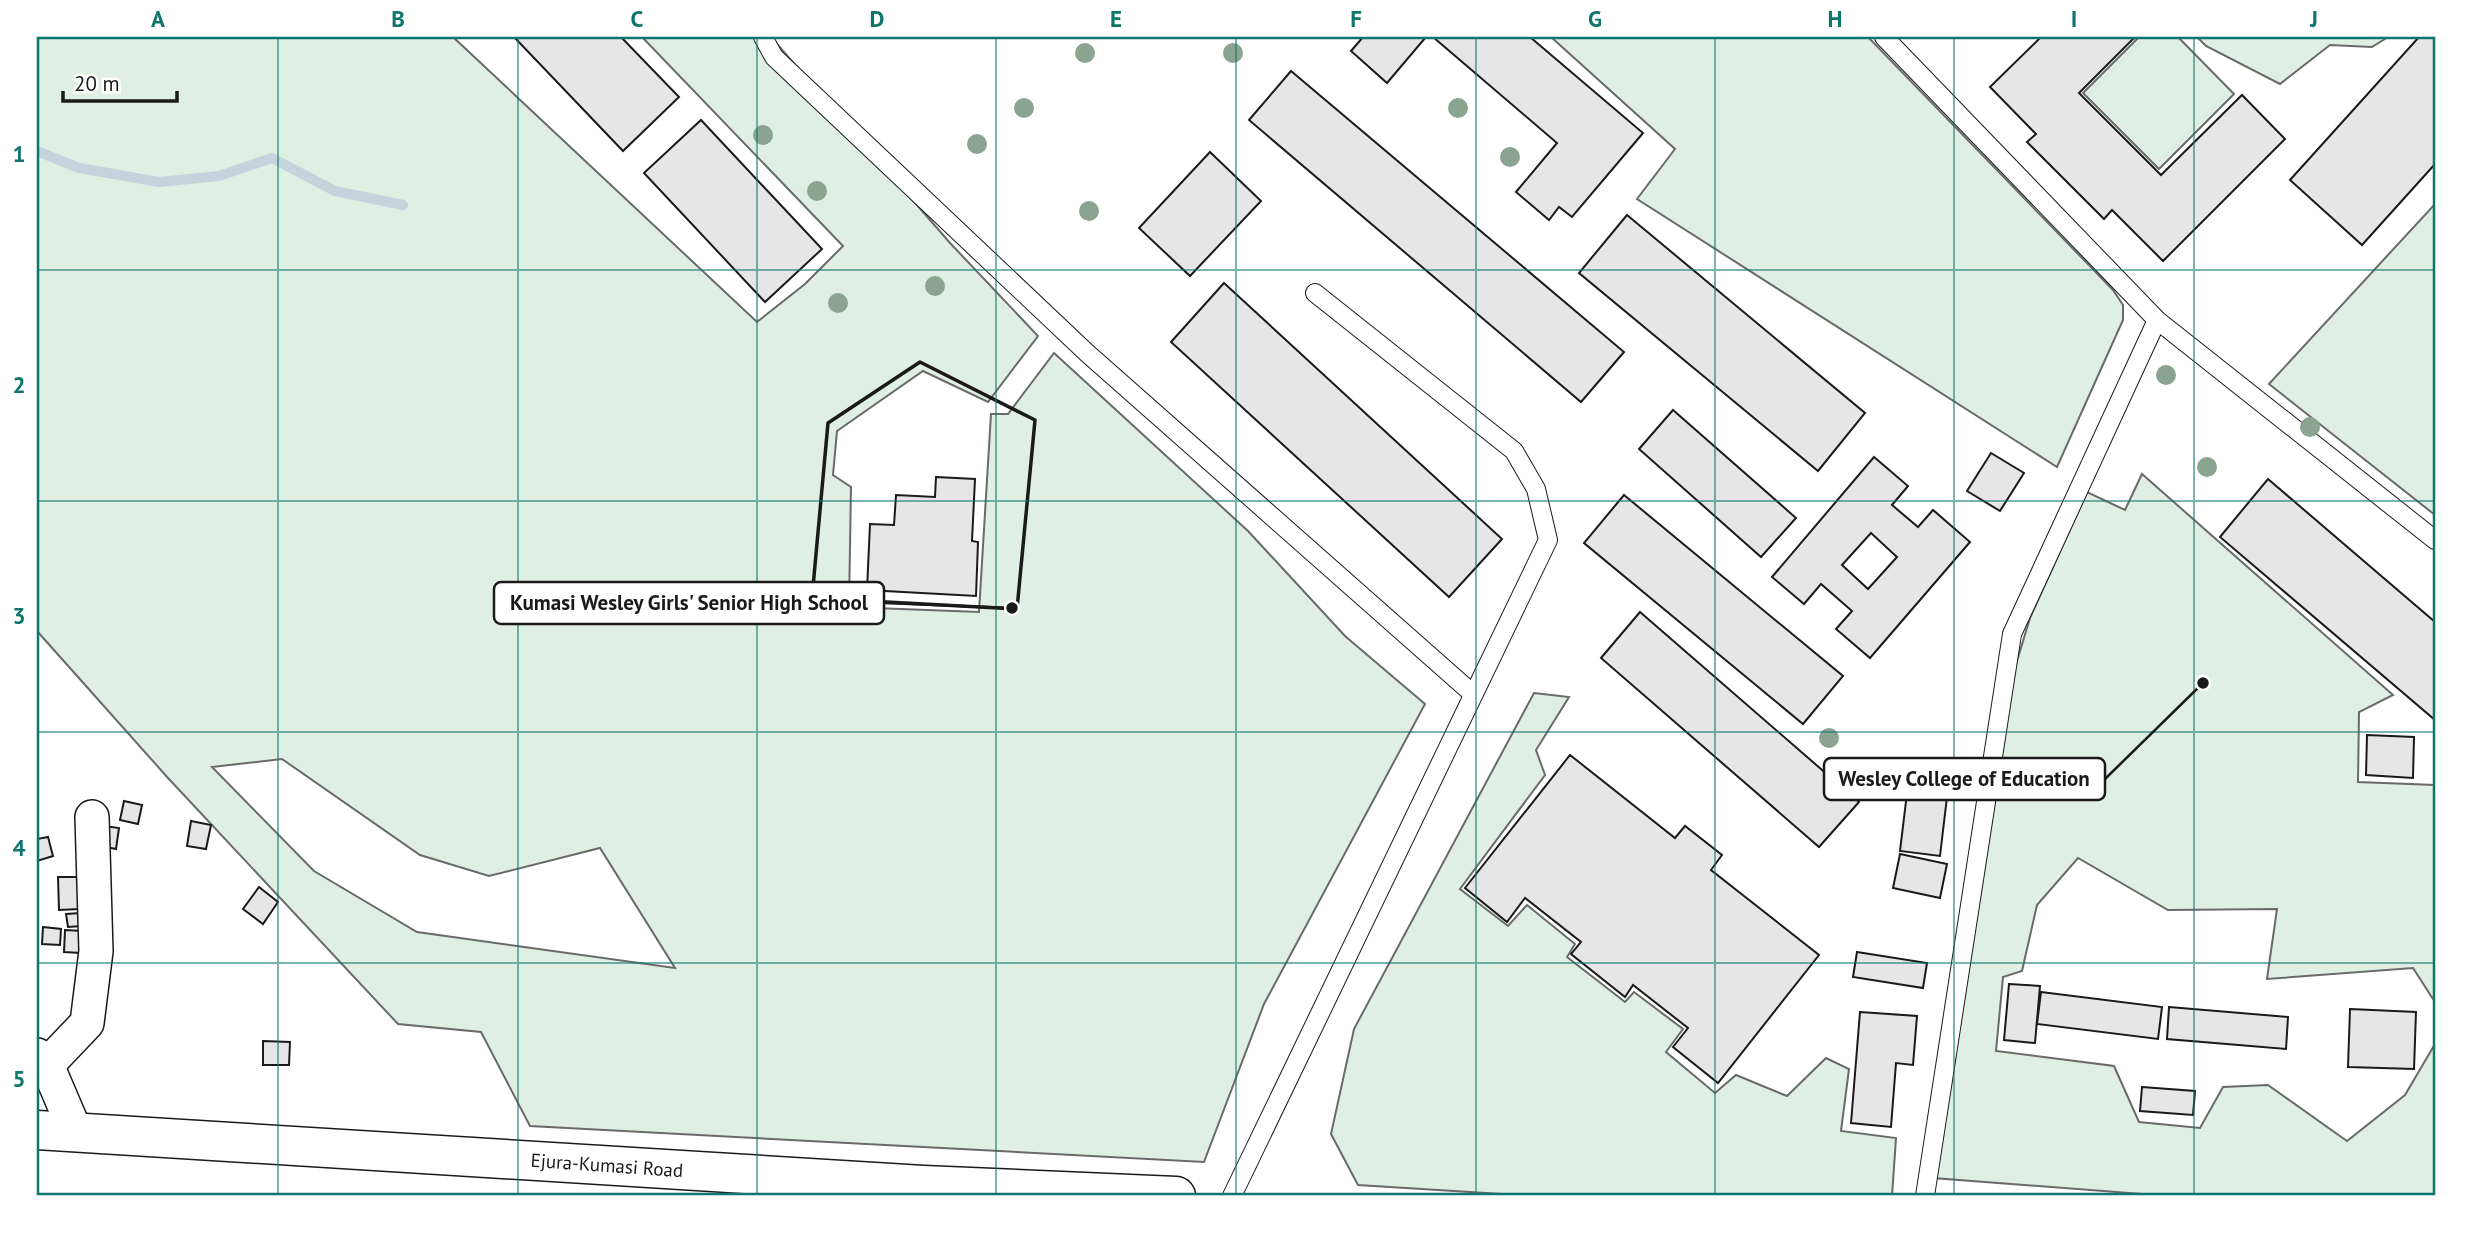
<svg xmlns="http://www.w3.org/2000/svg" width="2472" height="1233" font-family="'PT Sans',sans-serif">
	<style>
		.green { fill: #e0efe3; stroke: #6a6a6a; stroke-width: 2; fill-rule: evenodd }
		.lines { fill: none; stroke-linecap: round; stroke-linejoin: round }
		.stream { stroke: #c6d2dc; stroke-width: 10 }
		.building { fill: #e6e6e6; stroke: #1a1a1a; stroke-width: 2; fill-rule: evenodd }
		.service-casing { stroke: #1a1a1a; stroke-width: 20 }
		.minor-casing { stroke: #1a1a1a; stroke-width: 36 }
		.primary-casing { stroke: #1a1a1a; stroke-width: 41 }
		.service { stroke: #fff; stroke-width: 18 }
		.minor { stroke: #fff; stroke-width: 33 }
		.primary { stroke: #fff; stroke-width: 38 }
		.wall { stroke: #1a1a1a; stroke-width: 3.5 }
		.tree { fill: #8aa48f }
		.grid { fill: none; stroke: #0f766e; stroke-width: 2; stroke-opacity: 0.55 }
		.labels { text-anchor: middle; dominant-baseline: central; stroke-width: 5; stroke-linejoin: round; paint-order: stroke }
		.street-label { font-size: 19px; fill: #1a1a1a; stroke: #fff }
		.leader { fill: none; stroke: #1a1a1a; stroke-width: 2.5 }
		.callout-dot { fill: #1a1a1a; stroke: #fff; stroke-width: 2.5 }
		.callout { fill: #fff; stroke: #1a1a1a; stroke-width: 2.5 }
		.callout-label { font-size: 21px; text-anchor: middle; font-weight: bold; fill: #1a1a1a }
		.neatline { fill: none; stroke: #0f766e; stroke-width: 2.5 }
		.grid-label { font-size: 23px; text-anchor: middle; font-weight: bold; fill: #0f766e }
	</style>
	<rect width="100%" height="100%" fill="#fff"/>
	<g class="green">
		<path d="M37,37H453L757,322L805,284L843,246L642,37H771L950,243L1038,336L988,402L923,371L837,431L833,475L851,487L849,607L979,612L991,414H1008L1054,353L1248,531L1345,636L1425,704L1264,1004L1204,1162L530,1126L481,1032L398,1024L168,778L37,631ZM282,759L420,855L489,876L600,848L675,968L417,932L314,871L212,767Z"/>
		<polygon points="1551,37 1868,37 2113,290 2123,305 2123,320 2057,467 1637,199 1675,149"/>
		<polygon points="2139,37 2178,37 2234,94 2159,169 2083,93"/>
		<polygon points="2197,37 2388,37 2372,47 2330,45 2280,84 2206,46"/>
		<polygon points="2435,204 2435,515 2269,384"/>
		<polygon points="2142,474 2393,695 2359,712 2358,782 2435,785 2435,1002 2413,968 2267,979 2277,909 2168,910 2078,858 2037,905 2022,971 2003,977 1996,1051 2114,1066 2139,1122 2200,1128 2223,1087 2268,1085 2347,1141 2405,1095 2435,1044 2435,1196 2168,1196 1933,1178 2014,671 2030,618 2087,492 2125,510"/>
		<polygon points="1534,693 1569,697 1536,750 1545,775 1460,889 1508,926 1527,905 1575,944 1567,957 1625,1002 1634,992 1683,1029 1666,1052 1715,1093 1736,1075 1787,1096 1826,1058 1849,1069 1841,1131 1896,1138 1892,1196 1533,1196 1358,1185 1331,1134 1354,1029"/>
	</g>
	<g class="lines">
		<polyline class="stream" points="37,151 79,168 159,182 219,176 272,158 335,191 403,205"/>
	</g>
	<g class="building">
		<polygon points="514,37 621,37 679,97 623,151"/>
		<polygon points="1363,37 1426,37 1387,83 1351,51"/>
		<polygon points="1433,37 1530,37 1643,133 1572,217 1559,207 1549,220 1516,192 1557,143"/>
		<polygon points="2041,37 2135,37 2079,93 2161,175 2242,95 2285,139 2163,261 2112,210 2104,219 2027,142 2036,134 1990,87"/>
		<polygon points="2419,37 2435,37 2435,164 2362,245 2290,180"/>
		<polygon points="1291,71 1624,352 1581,402 1249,120"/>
		<polygon points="701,120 822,249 765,302 644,173"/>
		<polygon points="1210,152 1261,201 1190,276 1139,228"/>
		<polygon points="1627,215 1865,413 1818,471 1579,273"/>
		<polygon points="1224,283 1502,539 1449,597 1171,342"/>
		<polygon points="1673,410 1796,518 1761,557 1639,449"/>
		<polygon points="1991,453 2024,473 2000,511 1967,491"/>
		<path d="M1874,457L1908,486L1892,505L1918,527L1933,510L1970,542L1870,658L1836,629L1852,611L1821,584L1804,604L1772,577ZM1871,533L1897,557L1868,589L1842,565Z"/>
		<polygon points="936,477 975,479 972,541 978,542 976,596 867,590 870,524 894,525 896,495 935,497"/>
		<polygon points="2268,479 2435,622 2435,720 2220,537"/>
		<polygon points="1624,495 1843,676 1803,724 1584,543"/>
		<polygon points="1640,612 1859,802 1819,847 1601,658"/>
		<polygon points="2367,735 2414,737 2413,778 2366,775"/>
		<polygon points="1570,755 1675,838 1685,826 1722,855 1711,870 1819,955 1718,1083 1673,1047 1688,1028 1633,985 1625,997 1571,954 1581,942 1525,898 1507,922 1465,888"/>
		<polygon points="1907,793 1947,797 1940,856 1900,851"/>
		<polygon points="124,801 142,805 138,824 120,820"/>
		<polygon points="191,821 211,825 206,849 187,846"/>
		<polygon points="104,826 119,828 116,849 101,846"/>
		<polygon points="48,837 53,856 37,861 37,839"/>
		<polygon points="1900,854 1947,864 1940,898 1893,888"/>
		<polygon points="58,877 79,877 80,909 59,910"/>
		<polygon points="259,887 278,902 263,924 243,909"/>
		<polygon points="81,913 82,926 68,927 66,914"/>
		<polygon points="43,927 61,929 60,945 42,944"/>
		<polygon points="65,930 83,931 81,953 64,952"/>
		<polygon points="1857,952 1927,963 1923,988 1853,977"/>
		<polygon points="2009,984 2040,986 2035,1043 2004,1040"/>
		<polygon points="2041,992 2162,1007 2158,1039 2037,1024"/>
		<polygon points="2169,1007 2288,1017 2286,1049 2167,1039"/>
		<polygon points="2350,1009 2416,1012 2414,1069 2348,1067"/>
		<polygon points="1860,1012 1917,1016 1913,1065 1896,1063 1891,1127 1851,1123"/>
		<polygon points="263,1041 290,1042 289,1065 263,1065"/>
		<polygon points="2142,1087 2195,1091 2193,1115 2140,1111"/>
	</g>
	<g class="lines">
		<defs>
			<g id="service">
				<polyline points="763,37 774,57 1087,353 1473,694"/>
				<polyline points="1884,37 2157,320 2435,540"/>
				<polyline points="1232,1196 1548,540 1536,489 1514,451 1315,293"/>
				<polyline points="1925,1196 2012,634 2157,320"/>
			</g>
			<g id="minor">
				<polyline points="37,1055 47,1065 76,1133"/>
				<polyline points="47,1065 87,1023 96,951 92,817"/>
			</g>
			<polyline id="primary" points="37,1130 923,1185 1176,1196"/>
		</defs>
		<use href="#service" class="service-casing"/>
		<use href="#minor" class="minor-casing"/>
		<use href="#primary" class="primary-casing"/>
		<use href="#service" class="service"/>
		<use href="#minor" class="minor"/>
		<use href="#primary" class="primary"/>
		<polygon class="wall" points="920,362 1035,420 1017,609 812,598 828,423"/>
	</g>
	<g class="tree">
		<circle cx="1085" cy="53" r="10"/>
		<circle cx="1233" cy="53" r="10"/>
		<circle cx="1024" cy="108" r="10"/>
		<circle cx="1458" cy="108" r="10"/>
		<circle cx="763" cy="135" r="10"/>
		<circle cx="977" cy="144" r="10"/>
		<circle cx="1510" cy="157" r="10"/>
		<circle cx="817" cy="191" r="10"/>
		<circle cx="1089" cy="211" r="10"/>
		<circle cx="935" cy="286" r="10"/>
		<circle cx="838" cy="303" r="10"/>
		<circle cx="2166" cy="375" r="10"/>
		<circle cx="2310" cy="427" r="10"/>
		<circle cx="2207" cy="467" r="10"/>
		<circle cx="1829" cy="738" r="10"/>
	</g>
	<path class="grid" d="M278,37V1196M518,37V1196M757,37V1196M996,37V1196M1236,37V1196M1476,37V1196M1715,37V1196M1954,37V1196M2194,37V1196M37,270H2435M37,501H2435M37,732H2435M37,963H2435"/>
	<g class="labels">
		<g class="street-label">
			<text transform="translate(607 1165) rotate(4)">Ejura-Kumasi Road</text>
		</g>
	</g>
	<path class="leader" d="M1012 608L884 603M2203 683L2105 779"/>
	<g class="callout-dot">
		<circle cx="1012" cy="608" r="7"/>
		<circle cx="2203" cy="683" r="7"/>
	</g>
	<g class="callout">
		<rect x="494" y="582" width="390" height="42" rx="7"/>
		<rect x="1824" y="758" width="281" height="42" rx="7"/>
	</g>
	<g class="callout-label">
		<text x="689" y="610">Kumasi Wesley Girls' Senior High School</text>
		<text x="1964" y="786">Wesley College of Education</text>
	</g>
	<rect width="2472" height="1233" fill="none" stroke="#ffffff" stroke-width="77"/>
	<path d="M63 91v10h114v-10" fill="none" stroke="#1a1a1a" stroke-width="3.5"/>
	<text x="74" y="91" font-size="21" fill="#1a1a1a" stroke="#ffffff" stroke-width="5" paint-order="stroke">20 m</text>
	<rect x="38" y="38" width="2396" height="1156" class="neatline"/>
	<g class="grid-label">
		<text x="158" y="27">A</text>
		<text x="398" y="27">B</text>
		<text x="637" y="27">C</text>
		<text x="877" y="27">D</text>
		<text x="1116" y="27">E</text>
		<text x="1356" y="27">F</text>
		<text x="1595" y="27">G</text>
		<text x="1835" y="27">H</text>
		<text x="2074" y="27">I</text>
		<text x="2314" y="27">J</text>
		<text x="19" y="162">1</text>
		<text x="19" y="393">2</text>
		<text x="19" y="624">3</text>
		<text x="19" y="856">4</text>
		<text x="19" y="1087">5</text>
	</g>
</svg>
